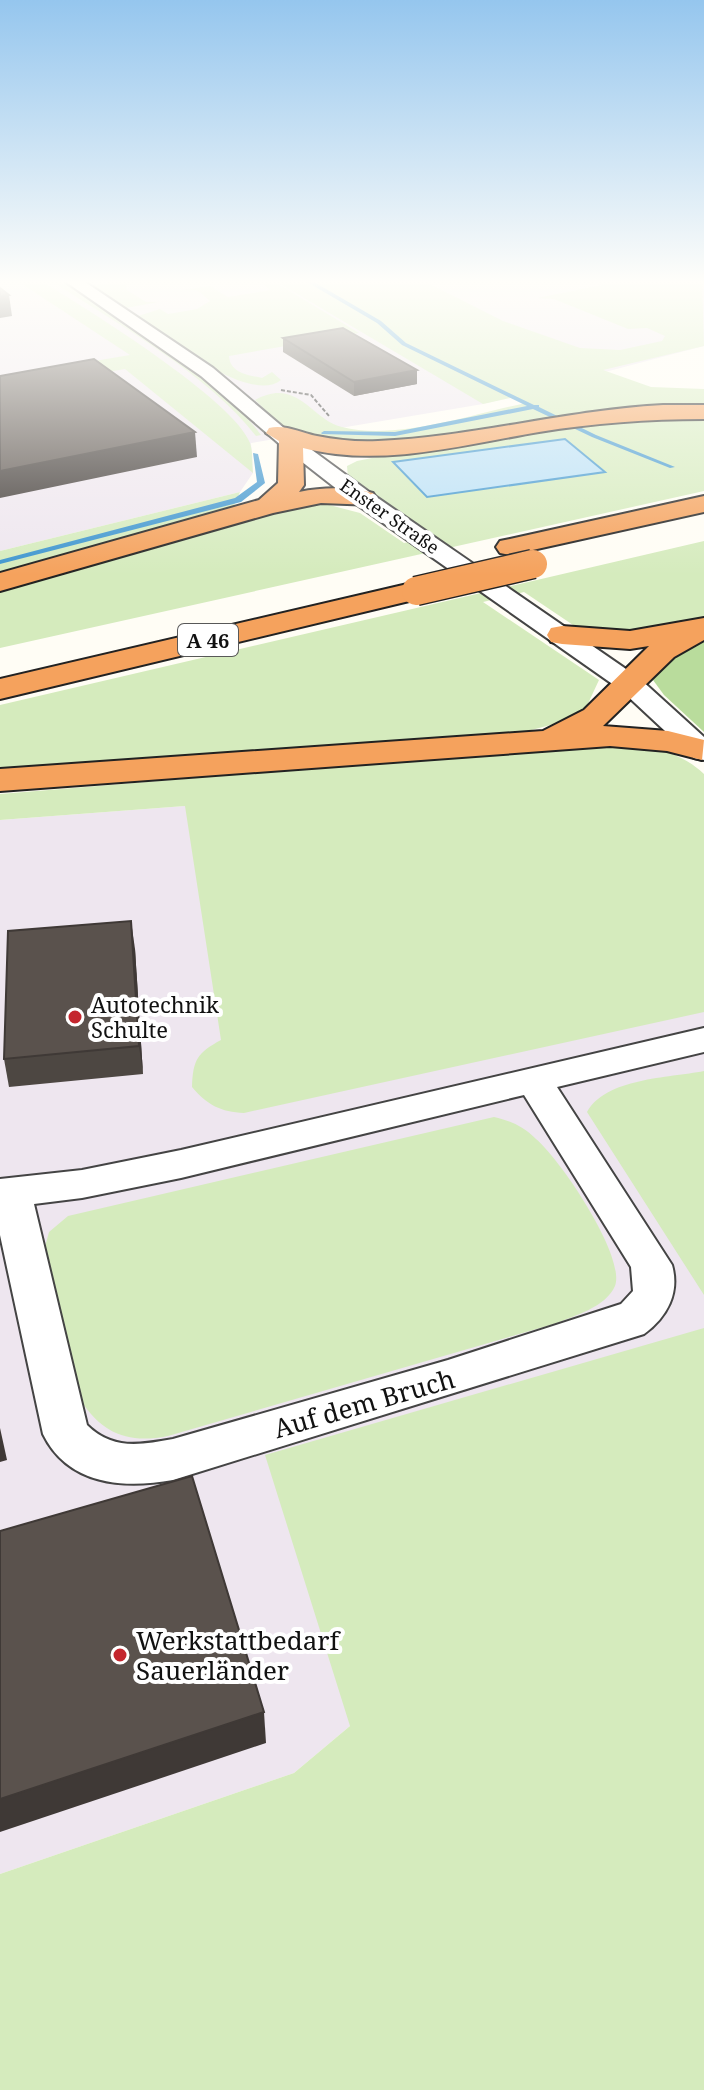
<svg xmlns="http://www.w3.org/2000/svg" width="704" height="2090" font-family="'Noto Serif',serif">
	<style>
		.industrial { fill: #eee6ef }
		.green { fill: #d5ebbd }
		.forest { fill: #b9dc9c }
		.water { fill: #b9e0f7; stroke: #3f96cf; stroke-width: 2 }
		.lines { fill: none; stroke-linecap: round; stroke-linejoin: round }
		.stream { fill: #3f96cf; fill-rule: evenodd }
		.minor-casing { stroke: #444; stroke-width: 4 }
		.motorway-casing { stroke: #222; stroke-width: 4 }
		.path { stroke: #333; stroke-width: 2; stroke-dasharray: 4 2; stroke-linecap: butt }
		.minor { fill: #fff; fill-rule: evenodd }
		.motorway { fill: #f5a25d; fill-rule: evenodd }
		.motorway-bridge-casing { stroke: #222; stroke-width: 31; stroke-linecap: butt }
		.motorway-bridge { stroke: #f5a25d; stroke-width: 28 }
		.wall { fill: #4d4742 }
		.shaded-wall { fill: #3f3936 }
		.building { fill: #5a524d; stroke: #3f3936; stroke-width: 2 }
		.poi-dot { fill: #c4262e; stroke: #fff; stroke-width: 3 }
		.labels { text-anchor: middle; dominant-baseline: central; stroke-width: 8; stroke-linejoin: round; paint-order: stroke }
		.far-street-label { font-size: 18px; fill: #111; stroke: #fff }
		.shield { fill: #fff; stroke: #585858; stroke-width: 2 }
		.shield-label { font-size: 20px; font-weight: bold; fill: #111 }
		.poi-label { font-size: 22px; fill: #111; stroke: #fff; text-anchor: start }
		.near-street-label { font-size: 26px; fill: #111; stroke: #fff }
		.near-poi-label { font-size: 26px; fill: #111; stroke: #fff; text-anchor: start }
	</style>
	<rect width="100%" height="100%" fill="#fffdf5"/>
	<g class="industrial">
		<polygon points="0,282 704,282 704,346 483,404 251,443 253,473 240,492 0,551"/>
		<polygon points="185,806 704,833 704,1609 350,1726 294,1773 0,1874 0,820"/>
	</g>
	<g class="green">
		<path d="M19,282H43C87,309 234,400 250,443C253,451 252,464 253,473L125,369L0,390V377L130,355Z"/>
		<path d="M53,282H64C126,321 218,376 261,435L256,436C209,375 118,324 53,282Z"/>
		<polygon points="113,282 132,282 126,286 127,290 146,302 158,302 126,308 93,286"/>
		<path d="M260,282H275L359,333L229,356C230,373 248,375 262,378L272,372L281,380C250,405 163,337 138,316L160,309L168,314L197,309L210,301L197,290H184L210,286L228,297L271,290Z"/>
		<path d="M277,282H426L503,321L580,348L620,350L662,341L665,336L647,328L628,329L554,299L537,298L602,285L597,282H702L704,346L603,370L651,387L704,389V405L633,406L404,442L344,444L286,430L255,400C297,376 312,420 342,427C395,441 473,414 526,403L515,397L483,404Z"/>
		<path d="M704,420V491L0,648V589L314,501L360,513L404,543L432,537L348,478L347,466L357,461C470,437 589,422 704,420Z"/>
		<polygon points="240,492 232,510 0,575 0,551"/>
		<polygon points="704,541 704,616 695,621 630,634 576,627 524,592 483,602 599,680 585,710 558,723 520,733 0,773 0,705"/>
		<path d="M610,744C646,746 676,748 704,774V1012L244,1113C221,1112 207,1105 192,1087C193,1060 197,1053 221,1040L185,806L0,820V794Z"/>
		<path d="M704,1071V1295L587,1112C606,1078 668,1078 704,1071Z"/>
		<path d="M494,1117C511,1121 523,1126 536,1139C560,1159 626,1256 615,1286C606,1307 574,1316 554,1324L168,1436C129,1444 103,1434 81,1401L42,1258L49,1232L68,1216Z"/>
		<polygon points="704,1328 704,2090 0,2090 0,1874 294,1773 350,1726 265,1455"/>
	</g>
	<polygon class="forest" points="704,639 704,732 664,695 653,680 660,665"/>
	<polygon class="water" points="565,439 605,472 427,497 393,462"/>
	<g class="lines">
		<g class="stream">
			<polygon points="307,282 314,282 381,321 406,343 534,405 539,405 539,407 596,435 675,467 670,468 592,437 533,409 395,436 322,434 321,433 324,431 395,432 527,406 402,345 377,323"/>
			<polygon points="253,453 258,454 265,483 241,502 0,564 0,560 235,498 257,482"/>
		</g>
		<defs>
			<g id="minor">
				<polygon points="66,282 85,282 213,368 297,439 372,494 639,678 704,737 704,760 694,758 621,690 356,504 283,447 201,376"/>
				<path d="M704,1028V1052L557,1087L672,1265C680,1293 667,1317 644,1334L173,1480C123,1489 68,1485 43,1434L0,1235V1179L82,1170L181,1150ZM524,1095L631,1267L633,1291L621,1304L448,1360L173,1439C140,1445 112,1450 87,1425L34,1204L82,1198L181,1178Z"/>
			</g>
			<g id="motorway">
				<path d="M663,405H704V419C649,419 594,423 539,432C462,445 381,468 303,448L304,485L299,492C324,487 349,487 373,493L377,499L373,505L321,503L273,513L0,591V573L259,500L278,483L279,441L266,433L269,428C285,424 301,433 317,436C337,440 357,442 378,441C473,437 567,410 663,405Z"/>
				<polygon points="704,496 704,512 510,555 500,553 496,547 500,541 510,539"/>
				<polygon points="416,582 426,585 431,591 426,597 0,699 0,679"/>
				<polygon points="704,618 704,640 674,657 603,726 668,731 704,740 702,760 667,751 610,746 0,791 0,769 543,731 584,710 649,646 630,649 562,644 551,642 547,635 551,628 562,626 630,631"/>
			</g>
		</defs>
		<use href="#minor" class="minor-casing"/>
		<use href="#motorway" class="motorway-casing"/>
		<polyline class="path" points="281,390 311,395 329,416"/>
		<use href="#minor" class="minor"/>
		<use href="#motorway" class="motorway"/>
		<defs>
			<polyline id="motorway-bridge" points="416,591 533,564"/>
		</defs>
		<use href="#motorway-bridge" class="motorway-bridge-casing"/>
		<use href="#motorway-bridge" class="motorway-bridge"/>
	</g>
	<g class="wall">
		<polygon points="283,338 417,370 417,384 354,396 283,352"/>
		<polygon points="135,949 143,1074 9,1087 4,1059"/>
	</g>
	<g class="shaded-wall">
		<polygon points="9,295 12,316 0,318 0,296"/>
		<polygon points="417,370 417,384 354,396 354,382"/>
		<polygon points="195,432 197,457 0,498 0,471"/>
		<polygon points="131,921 135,949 143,1074 139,1046"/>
		<polygon points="0,1428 7,1460 0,1462"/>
		<polygon points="264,1712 266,1743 0,1832 0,1799"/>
	</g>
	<g class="building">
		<polygon points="0,288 9,295 0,296"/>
		<polygon points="343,328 417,370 354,382 283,338"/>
		<polygon points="94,359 195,432 0,471 0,376"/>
		<polygon points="131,921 139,1046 4,1059 8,931"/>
		<polygon points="192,1476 264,1712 0,1799 0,1531"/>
	</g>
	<linearGradient id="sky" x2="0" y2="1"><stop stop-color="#95c6ee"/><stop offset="0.49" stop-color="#fffefa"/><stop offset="1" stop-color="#fffefa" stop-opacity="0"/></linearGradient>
	<rect width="704" height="575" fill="url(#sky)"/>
	<g class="poi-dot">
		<circle cx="75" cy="1017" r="8"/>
		<circle cx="120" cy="1655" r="8"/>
	</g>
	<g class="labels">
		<g class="far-street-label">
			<text transform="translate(390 516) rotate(35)">Enster Straße</text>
		</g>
		<rect class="shield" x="178" y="624" width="60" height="32" rx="6"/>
		<g class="shield-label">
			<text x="208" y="640">A 46</text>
		</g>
		<g class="poi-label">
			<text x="91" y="1004">Autotechnik<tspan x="91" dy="25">Schulte</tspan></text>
		</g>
		<g class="near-street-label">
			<text transform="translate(364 1403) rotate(-16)">Auf dem Bruch</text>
		</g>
		<g class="near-poi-label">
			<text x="136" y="1640">Werkstattbedarf<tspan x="136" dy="30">Sauerländer</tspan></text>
		</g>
	</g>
</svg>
